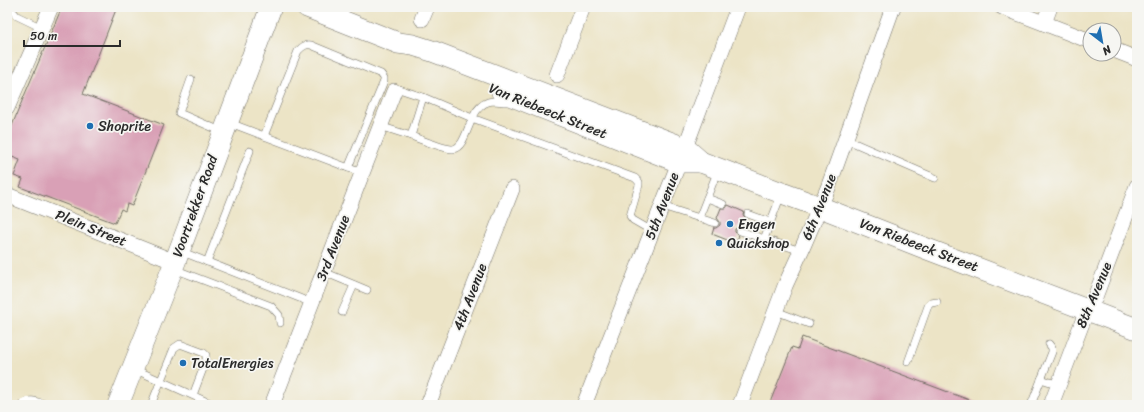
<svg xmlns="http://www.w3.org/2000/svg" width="1144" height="412" font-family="Sriracha,sans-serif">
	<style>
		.building { fill: #d9a0b6 }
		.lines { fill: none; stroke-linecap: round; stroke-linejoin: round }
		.lane-casing { stroke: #6f6c61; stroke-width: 8 }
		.street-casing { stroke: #6f6c61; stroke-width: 16 }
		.secondary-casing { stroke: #6f6c61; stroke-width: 22 }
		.lane { stroke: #fff; stroke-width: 7 }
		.street { stroke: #fff; stroke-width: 15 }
		.secondary { stroke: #fff; stroke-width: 21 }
		.poi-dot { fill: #1f6fb2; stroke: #f6f6f2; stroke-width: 1.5 }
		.labels { text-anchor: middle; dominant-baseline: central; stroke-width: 3.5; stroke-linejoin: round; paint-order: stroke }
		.street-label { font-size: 14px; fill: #2b2b2b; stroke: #f6f6f2 }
		.poi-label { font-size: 14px; fill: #2b2b2b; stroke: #f6f6f2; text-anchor: start }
	</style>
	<rect width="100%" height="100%" fill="#f6f6f2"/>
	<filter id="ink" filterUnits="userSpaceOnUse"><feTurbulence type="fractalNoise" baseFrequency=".025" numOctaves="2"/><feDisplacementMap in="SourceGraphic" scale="8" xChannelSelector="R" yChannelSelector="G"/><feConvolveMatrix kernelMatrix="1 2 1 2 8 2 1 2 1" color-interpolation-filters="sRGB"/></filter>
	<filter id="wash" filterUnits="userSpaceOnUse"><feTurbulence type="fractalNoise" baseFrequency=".012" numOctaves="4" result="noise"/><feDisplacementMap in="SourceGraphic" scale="16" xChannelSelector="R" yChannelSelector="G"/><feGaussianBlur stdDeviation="0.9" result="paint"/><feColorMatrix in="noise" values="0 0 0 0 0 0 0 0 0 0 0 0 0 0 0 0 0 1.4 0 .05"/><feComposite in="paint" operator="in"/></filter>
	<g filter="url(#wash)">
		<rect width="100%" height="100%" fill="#ece4c6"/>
		<g id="blocks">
			<g class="building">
				<polygon points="62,7 117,7 83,94 164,125 132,206 127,204 125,211 121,209 115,223 20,187 23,179 14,176 20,160 7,155 7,138 22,101"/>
				<polygon points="728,205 744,212 743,215 746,218 742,227 739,226 735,229 735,232 739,236 735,243 712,234 714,228 713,228 716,228 720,225 720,222 717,218 721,208 726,208"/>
				<polygon points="802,337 980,404 980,405 769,405 792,347 798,349"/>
			</g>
		</g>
	</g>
	<g filter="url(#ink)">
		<use href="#blocks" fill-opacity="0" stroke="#6f6c61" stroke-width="1"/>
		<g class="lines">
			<defs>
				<g id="lane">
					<polyline points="9,7 17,16 42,28"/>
					<polyline points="7,76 19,79"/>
					<polyline points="191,79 179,113 223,132"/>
					<polyline points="394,91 397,89 399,89 423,97 472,118 635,178 639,182 639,185 630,216 633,220 652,231"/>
					<path d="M423,97L411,136C419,139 446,150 453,149C470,146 467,103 493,101C497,101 502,102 506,102"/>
					<polyline points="230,123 362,173"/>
					<polyline points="380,126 411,136"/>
					<path d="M264,136L298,51C302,47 305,44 311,45L381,74L384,78V81L348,168"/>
					<polyline points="845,139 935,178"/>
					<polyline points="707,198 723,204"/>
					<polyline points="662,206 715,223"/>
					<polyline points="748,214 770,222"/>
					<polyline points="699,218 718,170"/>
					<polyline points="740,231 801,251"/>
					<polyline points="764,239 781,195"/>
					<polyline points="180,251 312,303"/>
					<polyline points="207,262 250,151"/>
					<polyline points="174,269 271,306 279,315 280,323"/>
					<polyline points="324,272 367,290"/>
					<polyline points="776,311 809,324"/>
					<polyline points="342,312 354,285"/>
					<polyline points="908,362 928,306 931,303 937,302"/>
					<polyline points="134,369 214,405"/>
					<polyline points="1041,379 1059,385"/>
					<path d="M22,405C29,397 38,402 47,405"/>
					<polyline points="151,405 174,348 180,344 204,353 206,355 206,361 193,395"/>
					<polyline points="1031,405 1052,352 1052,348 1049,344"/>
				</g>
				<g id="street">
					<polyline points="1002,7 1090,41"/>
					<polyline points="422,19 427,7"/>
					<polyline points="1044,23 1050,7"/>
					<polyline points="1114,50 1137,59"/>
					<polyline points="557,75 583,7"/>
					<polyline points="7,108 51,7"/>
					<polyline points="7,195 175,262"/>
					<polyline points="272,405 394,91"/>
					<polyline points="428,405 512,189"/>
					<polyline points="584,405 691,132 738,7"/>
					<polyline points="740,405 785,286 801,251 828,188 893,7"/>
					<polyline points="1051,405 1087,310 1095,297 1137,186"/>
				</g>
				<g id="secondary">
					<polyline points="307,7 398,43 413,45 432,51 685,148 701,162 782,193 820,207 922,247 1137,329"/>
					<polyline points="502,92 679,162 701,162"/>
					<polyline points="118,405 175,262 271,7"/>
				</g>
			</defs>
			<use href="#lane" class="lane-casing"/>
			<use href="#street" class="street-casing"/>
			<use href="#secondary" class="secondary-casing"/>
			<use href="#lane" class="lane"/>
			<use href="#street" class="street"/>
			<use href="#secondary" class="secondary"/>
		</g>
	</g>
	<g class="poi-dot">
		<circle cx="90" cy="126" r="4"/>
		<circle cx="730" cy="224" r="4"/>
		<circle cx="719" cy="243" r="4"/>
		<circle cx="183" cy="363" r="4"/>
	</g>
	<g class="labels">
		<g class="street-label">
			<text transform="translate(548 111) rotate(22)">Van Riebeeck Street</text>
			<text transform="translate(195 206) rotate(-70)">Voortrekker Road</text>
			<text transform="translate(662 206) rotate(-69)">5th Avenue</text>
			<text transform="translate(819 207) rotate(-68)">6th Avenue</text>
			<text transform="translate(91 228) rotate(22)">Plein Street</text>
			<text transform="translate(919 245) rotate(21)">Van Riebeeck Street</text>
			<text transform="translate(333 248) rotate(-69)">3rd Avenue</text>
			<text transform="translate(1094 295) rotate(-67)">8th Avenue</text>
			<text transform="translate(470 297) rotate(-69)">4th Avenue</text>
		</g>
		<g class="poi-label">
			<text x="98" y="126">Shoprite</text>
			<text x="738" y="224">Engen</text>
			<text x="727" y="243">Quickshop</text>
			<text x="191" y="363">TotalEnergies</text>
		</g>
	</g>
	<rect width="1144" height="412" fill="none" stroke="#f6f6f2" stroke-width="24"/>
	<g transform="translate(1102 42) rotate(149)"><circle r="19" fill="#f6f6f2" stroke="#a5a5a2"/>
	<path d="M0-3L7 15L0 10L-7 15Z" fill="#1f6fb2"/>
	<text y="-6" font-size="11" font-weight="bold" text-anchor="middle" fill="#2b2b2b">N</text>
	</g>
	<path d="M24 40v6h96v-6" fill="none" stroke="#2b2b2b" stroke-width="2"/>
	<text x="30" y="40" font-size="12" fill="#2b2b2b" stroke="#f6f6f2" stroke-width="3" paint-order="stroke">50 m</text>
</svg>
